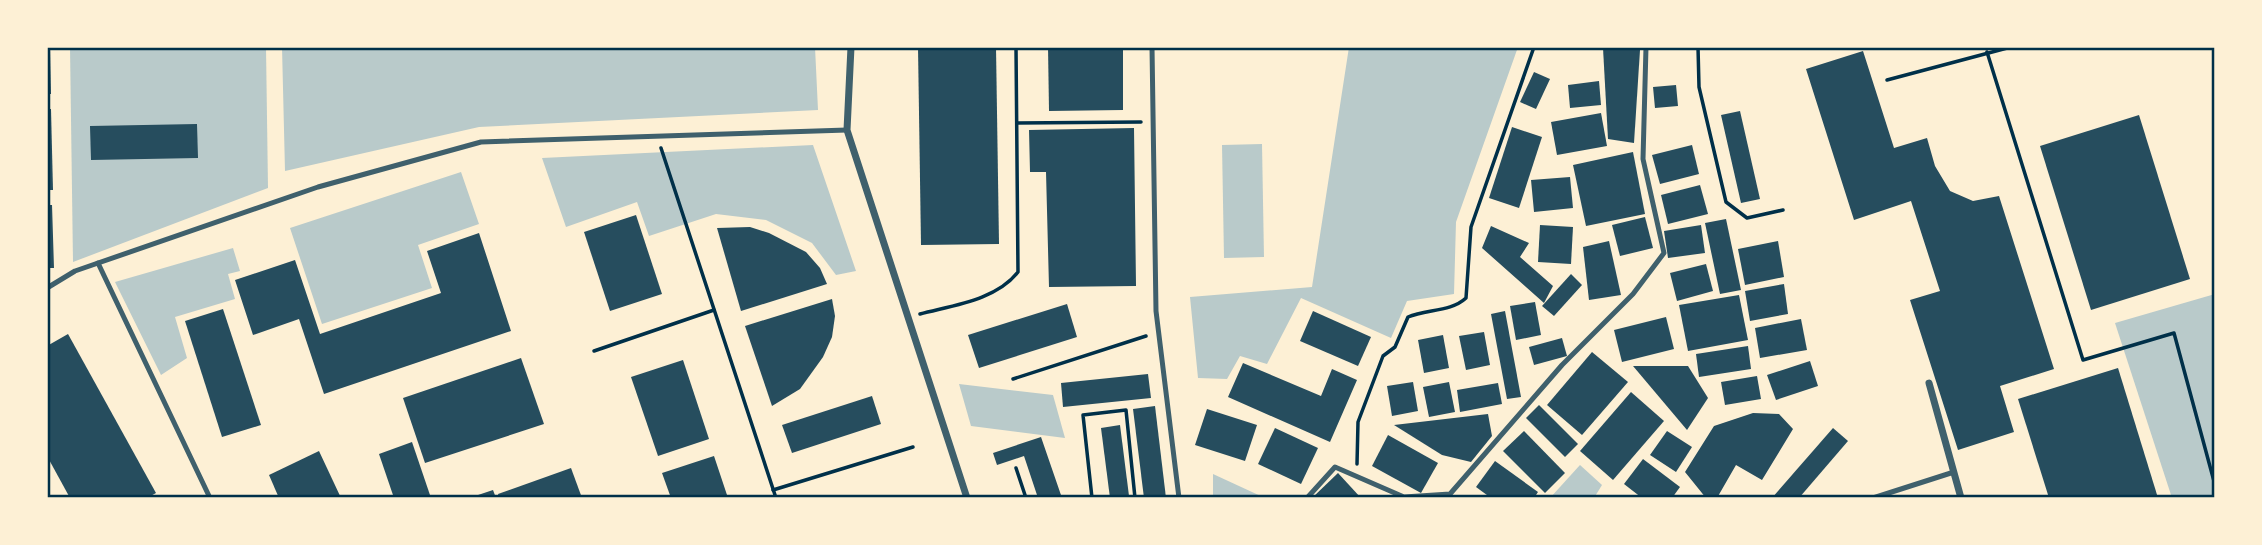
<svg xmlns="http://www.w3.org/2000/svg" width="2262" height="545" font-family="'Sofia Sans Condensed',sans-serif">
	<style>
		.green { fill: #b9caca }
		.building { fill: #264d5e }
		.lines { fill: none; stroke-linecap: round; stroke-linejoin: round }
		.path { stroke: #003049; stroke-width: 3.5 }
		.service { stroke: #3f606c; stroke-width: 5 }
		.minor { stroke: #3f606c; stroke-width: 7 }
		.neatline { fill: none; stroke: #003049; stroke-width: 2.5 }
	</style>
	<rect width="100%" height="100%" fill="#fdf0d5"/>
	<g class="green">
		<polygon points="70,47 266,47 268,188 73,262"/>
		<polygon points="282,47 815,47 818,110 479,127 285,171"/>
		<polygon points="1349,47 1518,47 1456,222 1454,294 1407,301 1391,338 1301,298 1267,364 1240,356 1227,379 1198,378 1190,297 1312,287"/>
		<polygon points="1262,144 1264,257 1224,258 1222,145"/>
		<polygon points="813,145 856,271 836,275 812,243 766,220 716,214 649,236 637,202 566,227 542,158"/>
		<polygon points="461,172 479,224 418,245 432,288 322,324 290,228"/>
		<polygon points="233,248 240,271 228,274 235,299 175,317 187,358 161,375 115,282"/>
		<polygon points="2215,294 2215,498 2172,498 2115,323"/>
		<polygon points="959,384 1053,395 1065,438 971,426"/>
		<polygon points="1580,465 1602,485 1594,498 1550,498"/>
		<polygon points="1213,474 1265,498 1213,498"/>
	</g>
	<g class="building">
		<polygon points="47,47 50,47 51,94 47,94"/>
		<polygon points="918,47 996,47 999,244 921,245"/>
		<polygon points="1048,47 1123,47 1123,110 1049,111"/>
		<polygon points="1603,48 1640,50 1634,143 1608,139"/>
		<polygon points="1863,51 1894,148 1927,138 1935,166 1950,191 1973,201 1999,196 2054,369 2000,386 2014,432 1958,450 1910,300 1940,291 1911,201 1854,220 1806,69"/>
		<polygon points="1534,72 1550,79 1536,109 1520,102"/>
		<polygon points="1599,81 1601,105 1570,108 1568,85"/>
		<polygon points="1676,85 1678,106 1655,108 1653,87"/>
		<polygon points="47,109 51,109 53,190 47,190"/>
		<polygon points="1740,111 1760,199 1741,203 1721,115"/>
		<polygon points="1601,113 1607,146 1557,155 1551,122"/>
		<polygon points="2139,115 2190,279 2091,310 2040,146"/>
		<polygon points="197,124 198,158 91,160 90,126"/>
		<polygon points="1512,127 1542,137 1519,208 1489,198"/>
		<polygon points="1134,128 1136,286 1049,287 1046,172 1030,172 1029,130"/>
		<polygon points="1692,145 1699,174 1660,184 1652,155"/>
		<polygon points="1633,152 1645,214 1586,226 1573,165"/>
		<polygon points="1570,177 1573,208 1534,212 1531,180"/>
		<polygon points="1700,185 1708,214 1668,224 1661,195"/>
		<polygon points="47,205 52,205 54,268 47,268"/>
		<polygon points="636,215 662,294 610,311 584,232"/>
		<polygon points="1645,217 1653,248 1620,256 1612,225"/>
		<polygon points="1726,219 1741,290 1720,294 1705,223"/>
		<polygon points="1540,225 1573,227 1571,264 1538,262"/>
		<polygon points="1701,225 1705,253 1668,258 1664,231"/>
		<polygon points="1491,226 1529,243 1520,257 1553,286 1544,303 1482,248"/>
		<polygon points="750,227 769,233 806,252 820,268 827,284 741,311 717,228"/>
		<polygon points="479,233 511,331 324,394 299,319 253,335 235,280 295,260 320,334 441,293 427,251"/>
		<polygon points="1609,241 1621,295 1589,300 1583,247"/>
		<polygon points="1778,241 1784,277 1745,285 1738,249"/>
		<polygon points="1706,264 1713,291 1677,301 1670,273"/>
		<polygon points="1571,274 1582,285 1554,316 1542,306"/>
		<polygon points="1784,284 1788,314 1750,321 1745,291"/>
		<polygon points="1739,295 1748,340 1688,351 1679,305"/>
		<polygon points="832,299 835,316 832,337 823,357 800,389 772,406 745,326"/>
		<polygon points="1535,302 1541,335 1516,340 1510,306"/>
		<polygon points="1067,304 1077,337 979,368 968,335"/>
		<polygon points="223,309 261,425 222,437 185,321"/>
		<polygon points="1313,311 1371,337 1358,366 1300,341"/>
		<polygon points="1505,311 1521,397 1507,399 1491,314"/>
		<polygon points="1666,317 1674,349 1622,362 1614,330"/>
		<polygon points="1801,319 1807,350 1760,358 1755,328"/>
		<polygon points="1484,332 1490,365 1466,370 1459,336"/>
		<polygon points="68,334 156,493 147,498 70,498 47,456 47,346"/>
		<polygon points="1443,335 1449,368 1424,373 1418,340"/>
		<polygon points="1562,338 1567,356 1534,365 1529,347"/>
		<polygon points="1748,346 1751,369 1699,377 1696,354"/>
		<polygon points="1592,352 1628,382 1582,435 1547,405"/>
		<polygon points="521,358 544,424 425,463 403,398"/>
		<polygon points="683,360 709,439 658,456 631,377"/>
		<polygon points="1810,361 1818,386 1776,400 1767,375"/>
		<polygon points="1243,363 1321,396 1332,369 1357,380 1330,442 1228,397"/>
		<polygon points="1633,366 1688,366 1708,398 1687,430"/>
		<polygon points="2118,368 2158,498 2049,498 2018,399"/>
		<polygon points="1148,374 1151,398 1063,407 1061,383"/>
		<polygon points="1757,376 1761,399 1725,405 1721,382"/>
		<polygon points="1413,382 1418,411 1392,416 1387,386"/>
		<polygon points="1449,382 1455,412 1429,417 1423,387"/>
		<polygon points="1498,383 1502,404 1460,412 1457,390"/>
		<polygon points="1631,392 1664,421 1613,480 1580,451"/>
		<polygon points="872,396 881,424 792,453 782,425"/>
		<polygon points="1539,405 1578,444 1565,457 1526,418"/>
		<polygon points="1155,406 1166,498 1144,498 1133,409"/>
		<polygon points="1207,409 1257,425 1245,461 1195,445"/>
		<polygon points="1753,413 1779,414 1793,429 1762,480 1736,465 1717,498 1706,498 1685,472 1714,426"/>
		<polygon points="1488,414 1492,436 1471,462 1442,455 1394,425"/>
		<polygon points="1120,425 1129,496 1110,498 1101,428"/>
		<polygon points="1275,428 1318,448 1301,484 1258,464"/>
		<polygon points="1833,428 1848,441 1799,498 1772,498"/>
		<polygon points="1524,431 1565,473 1545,493 1503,451"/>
		<polygon points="1667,431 1692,447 1676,472 1650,455"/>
		<polygon points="1388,435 1438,463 1421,493 1372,466"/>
		<polygon points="1041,437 1062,498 1038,498 1024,456 997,465 993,453"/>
		<polygon points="412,442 431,498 394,498 379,454"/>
		<polygon points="319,451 341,498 279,498 269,475"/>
		<polygon points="714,456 728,498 671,498 662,473"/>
		<polygon points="1643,459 1680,487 1672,498 1642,498 1624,484"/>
		<polygon points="1495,461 1538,492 1534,498 1491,498 1476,487"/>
		<polygon points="571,468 582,498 499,498 498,494"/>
		<polygon points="1338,473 1361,498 1312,498"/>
		<polygon points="493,490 496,498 472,498 472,497"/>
	</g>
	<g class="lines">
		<g class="path">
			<polyline points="1698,47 1699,87 1726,202 1747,218 1783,210"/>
			<polyline points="1987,52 2083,360 2174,333 2215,485"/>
			<polyline points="1887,80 2011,47"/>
			<polyline points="1017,123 1141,122"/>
			<polyline points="661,148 776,498"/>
			<path d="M920,314C954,305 996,300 1018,272L1016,47"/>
			<polyline points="594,351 714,310"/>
			<polyline points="1013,379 1146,336"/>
			<path d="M1357,464L1358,422L1383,356L1395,347L1408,317C1426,309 1451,312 1466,298L1471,227L1534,47"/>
			<polyline points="1016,468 1026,498"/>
			<polyline points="773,490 913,447"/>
			<polyline points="1092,498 1083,415 1126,410 1135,498"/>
		</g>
		<g class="service">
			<polyline points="1152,47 1156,311 1179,498"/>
			<polyline points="98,263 210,498"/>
			<polyline points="47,288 75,271 318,187 481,142 847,130"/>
			<polyline points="1307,498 1335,467 1404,497 1450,494 1562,365 1633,294 1664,253 1643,159 1646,47"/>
			<polyline points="1873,498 1954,472"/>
		</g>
		<g class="minor">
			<polyline points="851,47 847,130 967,498"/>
			<polyline points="1929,383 1961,498"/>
		</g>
	</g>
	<rect width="2262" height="545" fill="none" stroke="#fdf0d5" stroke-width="98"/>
	<rect x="49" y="49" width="2164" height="447" class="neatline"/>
</svg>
